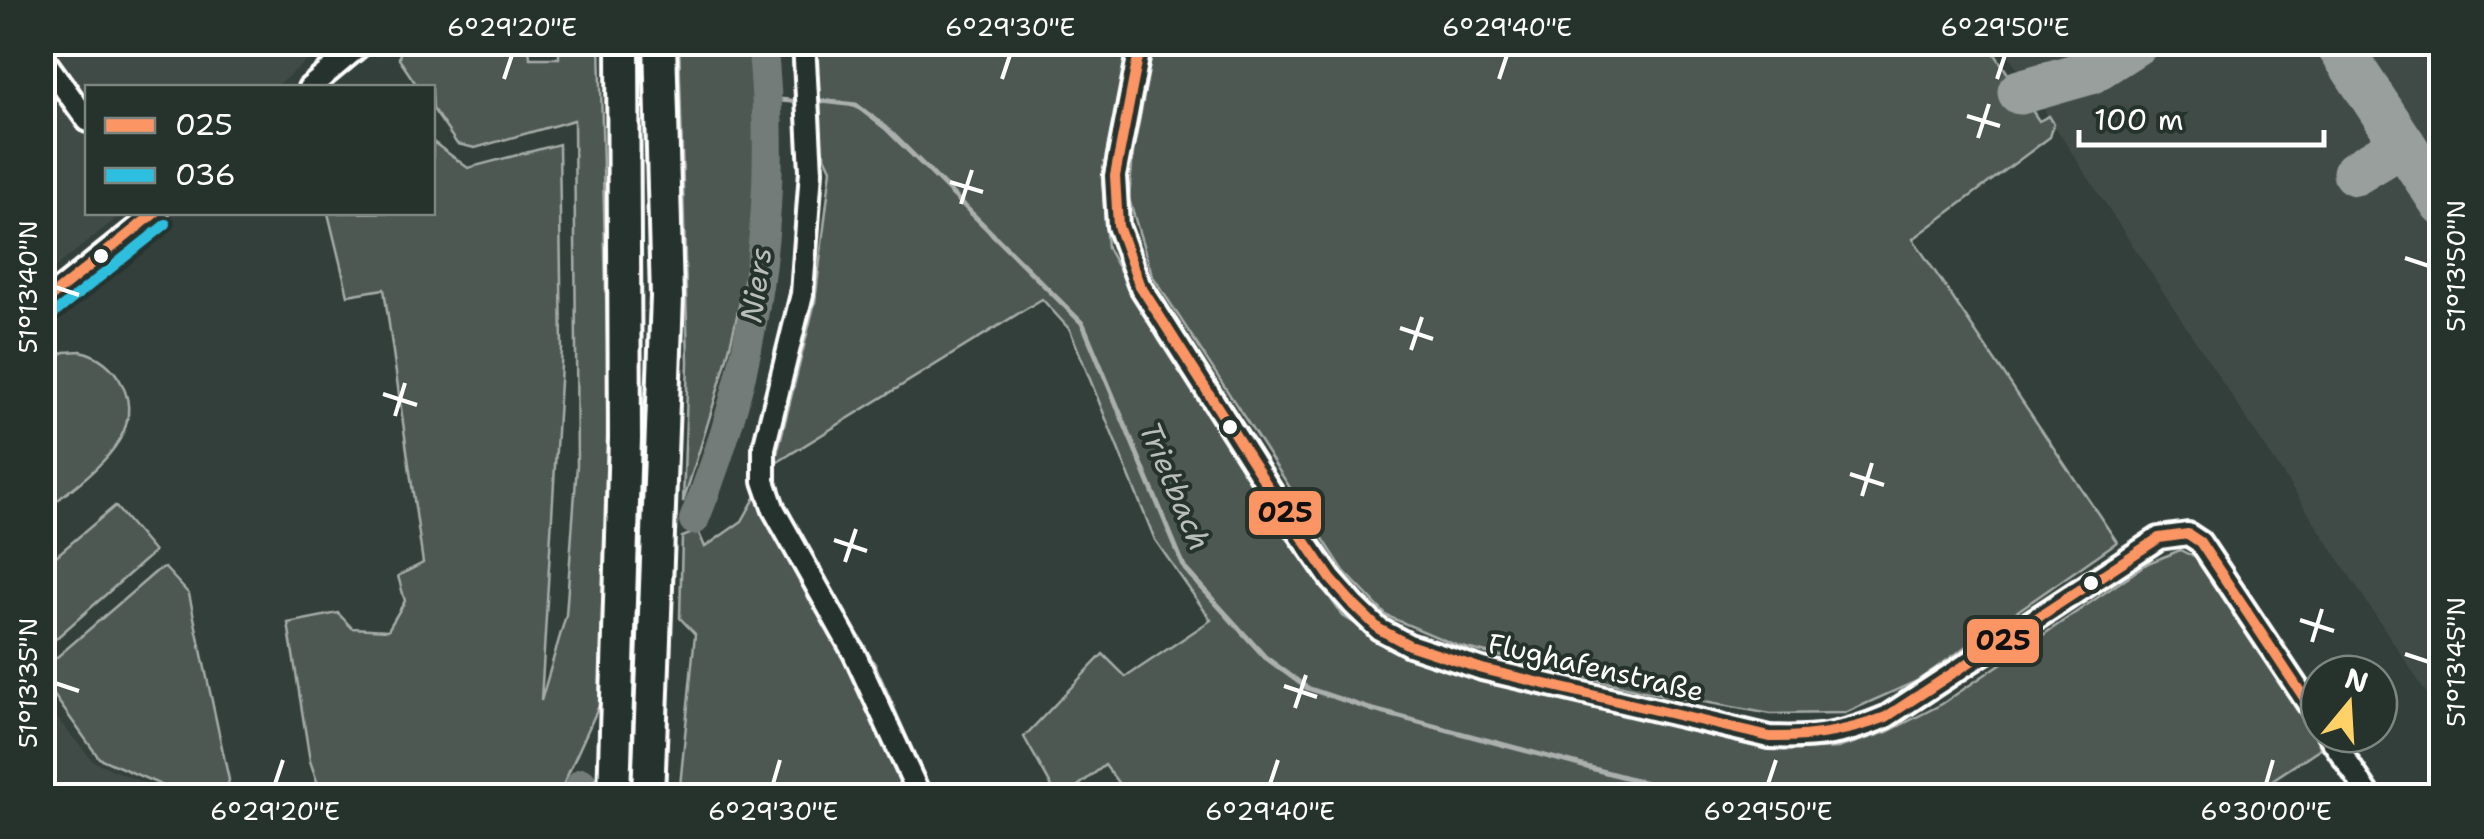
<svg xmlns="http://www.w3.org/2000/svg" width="2484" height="839" font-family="'Shantell Sans',sans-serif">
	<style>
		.built { fill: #404c47 }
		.green { fill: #4d5853; stroke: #a6aca9; stroke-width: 2.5 }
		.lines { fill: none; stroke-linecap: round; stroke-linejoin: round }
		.stream { stroke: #abb0ae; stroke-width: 5 }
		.river { stroke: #737b78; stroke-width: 30 }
		.taxiway { stroke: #999f9c; stroke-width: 45 }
		.minor-casing { stroke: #fff; stroke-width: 28 }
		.highway-casing { stroke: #fff; stroke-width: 38 }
		.minor { stroke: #26332d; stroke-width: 20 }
		.highway { stroke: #26332d; stroke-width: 30 }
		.bus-1-casing { stroke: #26332d; stroke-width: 18 }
		.bus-2-casing { stroke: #26332d; stroke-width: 18 }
		.bus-1 { stroke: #fb9564; stroke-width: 10 }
		.bus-2 { stroke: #2dbfdf; stroke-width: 10 }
		.ticks { fill: none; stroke: #fff; stroke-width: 4 }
		.bus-dot { fill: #fff; stroke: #26332d; stroke-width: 4 }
		.labels { text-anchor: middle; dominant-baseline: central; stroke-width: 8; stroke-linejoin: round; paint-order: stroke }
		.street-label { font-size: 28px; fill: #fff; stroke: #26332d }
		.water-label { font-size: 30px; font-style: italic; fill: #b9bdbc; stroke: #26332d }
		.line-badge { stroke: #26332d; stroke-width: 4 }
		.pale-badge-label { font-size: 28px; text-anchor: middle; font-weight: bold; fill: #111 }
		.neatline { fill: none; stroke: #fff; stroke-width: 4 }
		.ticks-label { font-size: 25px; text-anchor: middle; fill: #fff }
	</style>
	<rect width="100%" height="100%" fill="#333f3a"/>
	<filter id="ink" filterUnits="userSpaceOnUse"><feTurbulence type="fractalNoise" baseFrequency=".01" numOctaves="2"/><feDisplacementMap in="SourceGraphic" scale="20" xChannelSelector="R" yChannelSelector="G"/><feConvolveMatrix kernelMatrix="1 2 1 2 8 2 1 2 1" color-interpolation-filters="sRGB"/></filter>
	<g filter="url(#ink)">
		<g class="built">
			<polygon points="43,43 329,43 275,87 88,88 88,212 123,213 43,277"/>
			<polygon points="2001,43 2441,43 2441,715 2080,165"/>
			<polygon points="42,701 93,761 174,796 43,796"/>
		</g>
		<g class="green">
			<polygon points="793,42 1129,43 1102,177 1107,248 1159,340 1287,538 1343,616 1396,649 1455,673 1752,746 1795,750 1838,748 1887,732 1942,704 2148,563 2180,550 2198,559 2321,742 2319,749 2248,796 1128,796 1105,765 1065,796 1057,796 1024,737 1103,654 1126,677 1211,620 1155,540 1070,330 1042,299 776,463 777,498 875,664 933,796 679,796 695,634 680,618 682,537 698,531 705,547 742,521 775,462 815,302 831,169 798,98"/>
			<polygon points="401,43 529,43 530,58 559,58 559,43 600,43 608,377 603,697 558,796 322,796 310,761 288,623 338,613 352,628 388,630 405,601 398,576 423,563 384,289 348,295 328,213 432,212 433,142 468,168 559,144 562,348 541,701 566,615 577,465 574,120 475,148 457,144 433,109 432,88 418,87 399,59"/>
			<path d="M679,43H749C756,113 758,186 748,257C736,340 708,423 683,502L688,362Z"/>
			<polygon points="1154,43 1997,43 1991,48 2039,121 2049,116 2054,124 2050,137 1913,239 2117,542 1917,681 1845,713 1771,714 1643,691 1458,646 1387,616 1344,571 1152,275 1129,199 1133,153"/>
			<path d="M81,351C100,356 113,366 122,384C150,440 79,481 43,512V362L65,352Z"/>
			<polygon points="115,506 154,552 43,650 43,567"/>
			<polygon points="165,568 189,594 229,780 225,796 186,796 99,758 43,680 43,669 158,570"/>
		</g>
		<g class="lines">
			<g class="stream">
				<polyline points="768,99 791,101"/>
				<polyline points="822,101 856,105 886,128 1083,324 1185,569 1265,657 1307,688 1370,709 1695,796"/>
			</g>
			<g class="river">
				<path d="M694,520C756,368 780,206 762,42"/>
				<polyline points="575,796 582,783"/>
			</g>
			<g class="taxiway">
				<polyline points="2336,42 2442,203"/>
				<polyline points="2020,92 2090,72 2137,42"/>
				<polyline points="2355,173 2403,144"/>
			</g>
			<defs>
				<g id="minor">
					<polyline points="804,42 811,171 802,294 764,448 764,481 774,510 854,653 920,796"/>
					<path d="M1141,42L1115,176L1118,226L1139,284L1274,496L1331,579L1354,605L1379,629L1409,645L1482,669L1770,737C1816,739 1843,735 1886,717L2159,538L2188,534L2200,542L2319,720"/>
					<polyline points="42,57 88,121"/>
					<polyline points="309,88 364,42"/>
					<polyline points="42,304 157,212"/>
					<polyline points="2328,734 2370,796"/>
				</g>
				<g id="highway">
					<polyline points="614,796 625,438 623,42"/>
					<polyline points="648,796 667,297 660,42"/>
				</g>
			</defs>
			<use href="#minor" class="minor-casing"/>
			<use href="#highway" class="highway-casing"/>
			<use href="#minor" class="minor"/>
			<use href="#highway" class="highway"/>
			<defs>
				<g id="bus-1">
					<path d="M1141,42L1115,176L1118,226L1139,284L1274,496L1331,579L1354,605L1379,629L1409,645L1482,669L1770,737C1811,738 1847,732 1886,717L2159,538L2188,534L2200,542L2319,720"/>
					<polyline points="42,304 156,212"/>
				</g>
				<polyline id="bus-2" points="51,316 166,224"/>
			</defs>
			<use href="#bus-1" class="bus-1-casing"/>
			<use href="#bus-2" class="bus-2-casing"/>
			<use href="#bus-1" class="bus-1"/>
			<use href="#bus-2" class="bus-2"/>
		</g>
	</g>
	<path class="ticks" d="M504,79L512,55M1002,79L1010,55M1499,79L1507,55M1997,79L2005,55M1967,116L2000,126M1978,138L1989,104M950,182L983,192M961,204L972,170M2405,258L2429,266M55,287L79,295M1400,328L1433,339M1411,350L1422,317M383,394L417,405M395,416L405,383M1850,474L1884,485M1862,496L1872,463M834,540L867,551M845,562L856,529M2300,620L2334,631M2312,642L2322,609M2405,654L2429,662M55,683L79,691M1284,686L1317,697M1295,708L1306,675M275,784L283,760M773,784L780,760M1270,784L1278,760M1768,784L1776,760M2266,784L2273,760"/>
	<g class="bus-dot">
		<circle cx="101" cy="256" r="9"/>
		<circle cx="1230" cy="427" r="9"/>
		<circle cx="2091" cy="583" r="9"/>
	</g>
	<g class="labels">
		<g class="street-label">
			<text transform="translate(1596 667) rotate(13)">Flughafenstraße</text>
		</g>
		<g class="water-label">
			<text transform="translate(756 285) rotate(-82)">Niers</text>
			<text transform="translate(1175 486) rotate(67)">Trietbach</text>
		</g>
	</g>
	<g class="line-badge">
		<rect x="1247" y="489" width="76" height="48" rx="10" fill="#fb9564"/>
		<rect x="1965" y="617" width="76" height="48" rx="10" fill="#fb9564"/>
	</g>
	<g class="pale-badge-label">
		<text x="1285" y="522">025</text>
		<text x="2003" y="650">025</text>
	</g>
	<rect width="2484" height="839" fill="none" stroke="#26332d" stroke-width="110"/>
	<rect x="85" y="85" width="350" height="130" fill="#26332d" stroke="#7d8581" stroke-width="2.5"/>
	<rect x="105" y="118" width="50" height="15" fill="#fb9564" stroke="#7d8581" stroke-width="2.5"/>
	<text x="175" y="135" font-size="30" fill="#ffffff">025</text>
	<rect x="105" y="168" width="50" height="15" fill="#2dbfdf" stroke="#7d8581" stroke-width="2.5"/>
	<text x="175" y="185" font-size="30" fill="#ffffff">036</text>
	<g transform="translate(2349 704) rotate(18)"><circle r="48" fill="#26332d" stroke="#7d8581" stroke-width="2.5"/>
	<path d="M0-8L18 38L0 25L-18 38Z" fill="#ffd166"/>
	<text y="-15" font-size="28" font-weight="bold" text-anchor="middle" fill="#ffffff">N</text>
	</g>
	<path d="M2079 130v15h245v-15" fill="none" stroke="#ffffff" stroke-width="5"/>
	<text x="2094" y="130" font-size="30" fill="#ffffff" stroke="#26332d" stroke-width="8" paint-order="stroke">100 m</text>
	<rect x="55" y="55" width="2374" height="729" class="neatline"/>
	<g class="ticks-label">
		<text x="512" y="36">6°29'20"E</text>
		<text x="1010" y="36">6°29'30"E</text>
		<text x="1507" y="36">6°29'40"E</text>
		<text x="2005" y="36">6°29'50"E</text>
		<text transform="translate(2456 266) rotate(-90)" y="9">51°13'50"N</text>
		<text transform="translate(28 287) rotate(-90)" y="9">51°13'40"N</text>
		<text transform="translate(2456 662) rotate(-90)" y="9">51°13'45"N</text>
		<text transform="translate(28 683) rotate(-90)" y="9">51°13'35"N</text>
		<text x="275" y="820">6°29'20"E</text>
		<text x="773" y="820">6°29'30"E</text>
		<text x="1270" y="820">6°29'40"E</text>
		<text x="1768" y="820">6°29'50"E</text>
		<text x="2266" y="820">6°30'00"E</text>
	</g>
</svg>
